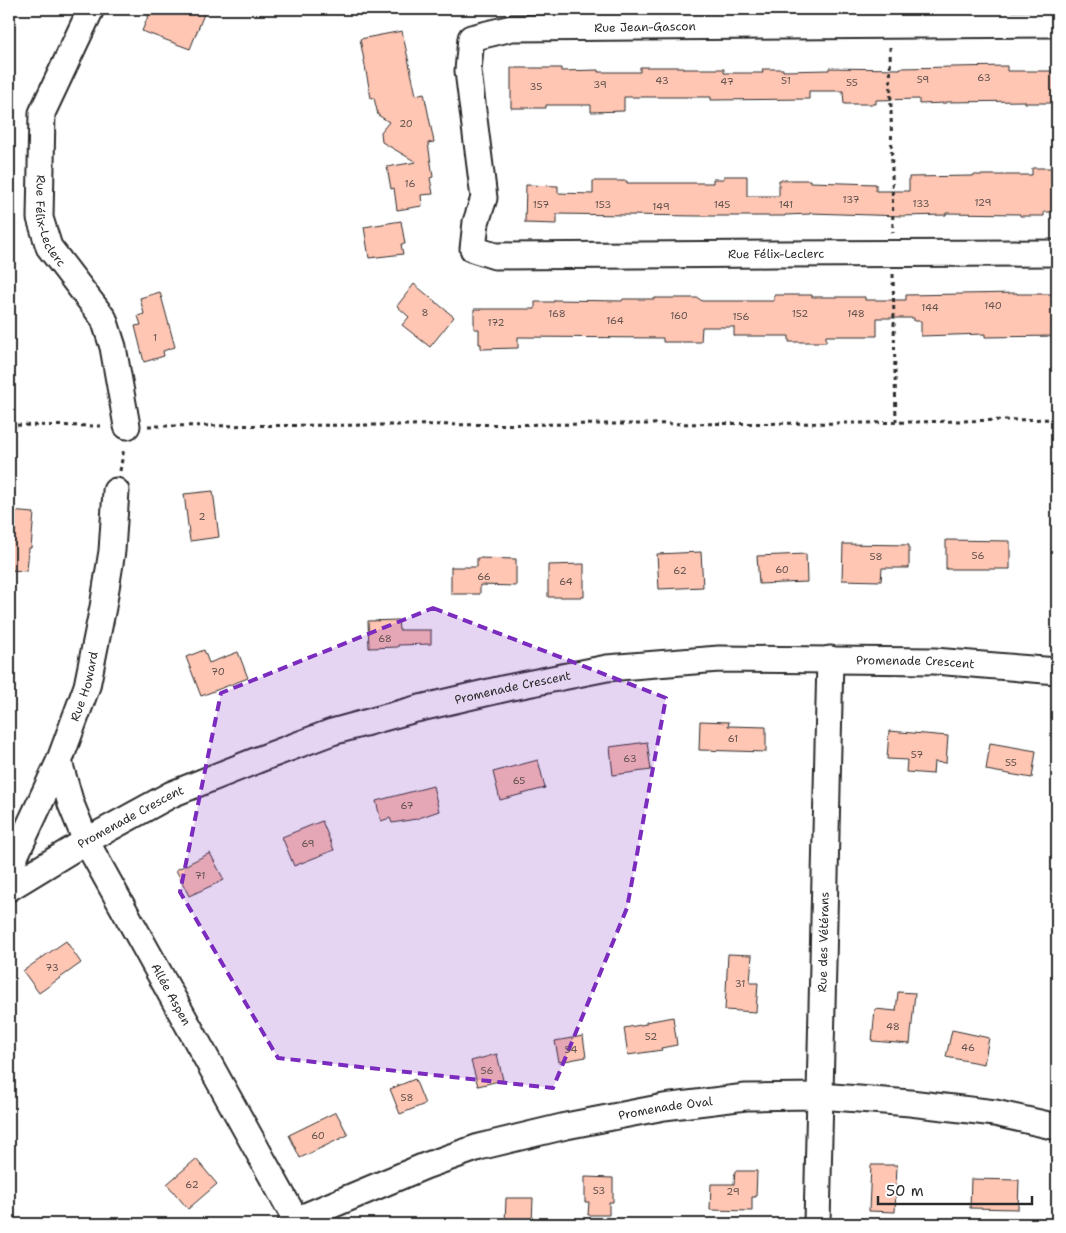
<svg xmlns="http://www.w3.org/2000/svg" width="1066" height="1233" font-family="'Shantell Sans',sans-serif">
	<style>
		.building { fill: #ffc6b4; stroke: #2b2b2b }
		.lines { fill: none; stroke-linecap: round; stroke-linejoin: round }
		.street-casing { stroke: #2b2b2b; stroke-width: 29 }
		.path { stroke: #2b2b2b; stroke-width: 3; stroke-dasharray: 4 4; stroke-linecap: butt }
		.street { stroke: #fff; stroke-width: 25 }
		.marked { fill: #7b2cbf; fill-opacity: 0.2; stroke: #7b2cbf; stroke-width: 4; stroke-dasharray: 10 6; stroke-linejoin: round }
		.labels { text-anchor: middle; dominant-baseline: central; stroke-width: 5; stroke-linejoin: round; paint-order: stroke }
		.number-label { font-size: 10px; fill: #60524d }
		.street-label { font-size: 12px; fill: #2b2b2b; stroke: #fff }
	</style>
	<rect width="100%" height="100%" fill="#fff"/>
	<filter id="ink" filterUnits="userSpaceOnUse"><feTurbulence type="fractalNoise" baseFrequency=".02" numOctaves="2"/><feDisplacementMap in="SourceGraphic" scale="10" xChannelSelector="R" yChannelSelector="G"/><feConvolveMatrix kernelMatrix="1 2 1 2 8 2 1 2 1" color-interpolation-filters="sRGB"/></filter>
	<g filter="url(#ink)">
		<g class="building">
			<polygon points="151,9 206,9 190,49 142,31"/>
			<polygon points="402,31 416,95 424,93 434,142 428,143 433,177 430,178 433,194 421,195 422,206 397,210 394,188 391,189 387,167 416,162 382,142 381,132 389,122 378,115 374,98 371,98 360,39"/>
			<polygon points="1007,66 1007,71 1057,71 1057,103 1025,103 1025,101 946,102 946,103 919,104 919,99 876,100 876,104 844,104 843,91 809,91 809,99 711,100 711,97 624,97 624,111 591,112 591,105 546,105 546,108 511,108 511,68 561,68 561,71 598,70 598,72 640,72 640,67 683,67 683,69 724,69 724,73 763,73 762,69 783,69 783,71 829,70 829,68 900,69 900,68"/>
			<polygon points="1032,168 1057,168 1057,212 1044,212 1044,216 1020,216 1020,214 946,213 946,215 902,216 810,213 810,214 785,215 785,216 697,216 557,214 557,224 525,223 526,185 558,186 558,193 593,194 593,181 627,181 627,183 713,183 713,179 724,179 724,176 747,176 747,196 779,196 779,180 810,180 810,182 876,184 876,191 909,191 909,177 973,176 973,175 1032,175"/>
			<polygon points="401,221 405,244 401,244 403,254 369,258 364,227"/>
			<polygon points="414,284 454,317 430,347 402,325 409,317 397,306"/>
			<polygon points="160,292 175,347 163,351 164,356 144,362 135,326 141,325 138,316 144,314 140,298"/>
			<polygon points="1017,293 1017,294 1057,294 1057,336 985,337 985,334 921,336 921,321 914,321 914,318 877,318 877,336 826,336 826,342 789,342 789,336 734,336 734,327 702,327 701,342 663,342 663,338 518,337 518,348 481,349 481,344 479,344 479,329 474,329 474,309 535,309 535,302 554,302 554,300 622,301 623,299 655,299 655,298 698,298 702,301 774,301 774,295 812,295 812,297 865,297 865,300 906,300 906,295"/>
			<polygon points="213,491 219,537 190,541 184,494"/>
			<polygon points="9,511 34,513 31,548 29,548 27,571 9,570"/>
			<polygon points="946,540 1010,541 1010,569 946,569"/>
			<polygon points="843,544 909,545 909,568 882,568 881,581 842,580"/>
			<polygon points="701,552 703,587 659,589 657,554"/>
			<polygon points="806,554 807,582 759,584 757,556"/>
			<polygon points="477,558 516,559 516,586 480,585 480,594 451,594 451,567 477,567"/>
			<polygon points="584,564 584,597 548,597 548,565"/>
			<polygon points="398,620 399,630 431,630 431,644 398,645 398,647 369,648 368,621"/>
			<polygon points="204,650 209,663 238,652 248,678 201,696 186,657"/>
			<polygon points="700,721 729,722 728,726 766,727 766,752 699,750"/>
			<polygon points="889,731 948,736 946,763 934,762 933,774 906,772 907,760 887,759"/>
			<polygon points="647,742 651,770 613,775 610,747"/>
			<polygon points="990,743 1036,751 1032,778 986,770"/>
			<polygon points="538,760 545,788 500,800 493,772"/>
			<polygon points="433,786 439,811 416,819 392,823 390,818 381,821 376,801"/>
			<polygon points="322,821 334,850 294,866 282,837"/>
			<polygon points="210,853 224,880 189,896 176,870"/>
			<polygon points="66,941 81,963 39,993 23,971"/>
			<polygon points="728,954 752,955 750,983 758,983 756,1012 725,1010"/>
			<polygon points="898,992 915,993 910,1044 872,1041 875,1009 896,1011"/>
			<polygon points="673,1017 677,1045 661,1048 662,1050 628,1055 624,1028 646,1024 646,1022"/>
			<polygon points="952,1030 989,1038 984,1064 946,1057"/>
			<polygon points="583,1036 586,1057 559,1062 555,1041"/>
			<polygon points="497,1054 503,1080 478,1086 471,1061"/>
			<polygon points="415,1079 425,1104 400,1114 390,1089"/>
			<polygon points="336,1112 348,1135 300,1158 289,1135"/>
			<polygon points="196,1159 217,1184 188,1209 167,1184"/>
			<polygon points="871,1165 897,1165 895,1212 869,1211"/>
			<polygon points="735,1171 757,1171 756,1197 752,1197 752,1211 710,1210 711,1184 734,1184"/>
			<polygon points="585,1177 613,1178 613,1202 609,1202 609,1215 588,1215 589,1202 585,1202"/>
			<polygon points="971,1179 1019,1180 1018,1209 970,1208"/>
			<polygon points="506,1198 533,1198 532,1224 505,1224"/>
		</g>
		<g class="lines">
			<defs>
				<g id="street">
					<path id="s1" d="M91,9L42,113L40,218L49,247L104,319L113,347L127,426"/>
					<path id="s2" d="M1057,24L512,28L471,38L468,71L484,198L476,222L473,249L495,256L774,254L1057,253"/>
					<path id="s3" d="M59,762L71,804L86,841L296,1220"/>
					<path id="s4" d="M9,869L59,762L87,686L103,607L112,551L116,491"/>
					<path id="s5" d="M9,888L86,841L172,794L260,759L332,732L416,709L507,688L607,668L719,659L934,661L1057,671"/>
					<path id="s6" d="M291,1224L296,1220L425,1166L479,1147L566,1126L664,1107L746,1097L820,1096L910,1103L995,1113L1057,1127"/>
					<path id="s7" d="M817,1224L830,659"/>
				</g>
			</defs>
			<use href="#street" class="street-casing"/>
			<g class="path">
				<polyline points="890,47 893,233"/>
				<polyline points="893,274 896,422"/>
				<polyline points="9,425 104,426"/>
				<polyline points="148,426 862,423 1057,419"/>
				<polyline points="120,471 124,448"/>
			</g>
			<use href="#street" class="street"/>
		</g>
	</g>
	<path class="marked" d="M433,608L666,698L627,908L553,1088L278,1058L180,892L221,693Z"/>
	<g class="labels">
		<g class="number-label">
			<text x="984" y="77">63</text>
			<text x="923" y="79">59</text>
			<text x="662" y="80">43</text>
			<text x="786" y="80">51</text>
			<text x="727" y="81">47</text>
			<text x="852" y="82">55</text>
			<text x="600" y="84">39</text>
			<text x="536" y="86">35</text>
			<text x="406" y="123">20</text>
			<text x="410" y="183">16</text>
			<text x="851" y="199">137</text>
			<text x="983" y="202">129</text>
			<text x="921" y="203">133</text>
			<text x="541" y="204">157</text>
			<text x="603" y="204">153</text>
			<text x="722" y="204">145</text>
			<text x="786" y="204">141</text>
			<text x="661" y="206">149</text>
			<text x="993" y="305">140</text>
			<text x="930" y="307">144</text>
			<text x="425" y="312">8</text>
			<text x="557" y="313">168</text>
			<text x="800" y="313">152</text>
			<text x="856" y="313">148</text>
			<text x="679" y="315">160</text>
			<text x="741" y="316">156</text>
			<text x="615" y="320">164</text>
			<text x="496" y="322">172</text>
			<text x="155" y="337">1</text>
			<text x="202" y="516">2</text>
			<text x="978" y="555">56</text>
			<text x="876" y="556">58</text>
			<text x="782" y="569">60</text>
			<text x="680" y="570">62</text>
			<text x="484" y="576">66</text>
			<text x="566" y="581">64</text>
			<text x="385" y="638">68</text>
			<text x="218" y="671">70</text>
			<text x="733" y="738">61</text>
			<text x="917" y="754">57</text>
			<text x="630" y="758">63</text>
			<text x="1011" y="762">55</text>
			<text x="519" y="780">65</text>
			<text x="407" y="805">67</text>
			<text x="308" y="843">69</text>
			<text x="200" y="875">71</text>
			<text x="52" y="967">73</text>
			<text x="740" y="983">31</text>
			<text x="893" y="1026">48</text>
			<text x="651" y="1036">52</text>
			<text x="968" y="1047">46</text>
			<text x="571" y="1049">54</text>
			<text x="487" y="1070">56</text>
			<text x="407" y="1097">58</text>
			<text x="318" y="1135">60</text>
			<text x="192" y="1184">62</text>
			<text x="599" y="1190">53</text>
			<text x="733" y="1191">29</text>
		</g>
		<g class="street-label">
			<text transform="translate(645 27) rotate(-1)">Rue Jean-Gascon</text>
			<text stroke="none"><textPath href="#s1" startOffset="225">Rue Félix-Leclerc</textPath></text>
			<text stroke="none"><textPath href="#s2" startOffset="1105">Rue Félix-Leclerc</textPath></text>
			<text stroke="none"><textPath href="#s5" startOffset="951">Promenade Crescent</textPath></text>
			<text stroke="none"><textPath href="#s4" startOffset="198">Rue Howard</textPath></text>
			<text stroke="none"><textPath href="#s5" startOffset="546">Promenade Crescent</textPath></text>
			<text stroke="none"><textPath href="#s5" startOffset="141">Promenade Crescent</textPath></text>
			<text stroke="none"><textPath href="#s7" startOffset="282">Rue des Vétérans</textPath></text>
			<text stroke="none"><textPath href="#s3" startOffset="259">Allée Aspen</textPath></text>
			<text stroke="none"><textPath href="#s6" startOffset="394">Promenade Oval</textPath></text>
		</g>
	</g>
	<rect width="1066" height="1233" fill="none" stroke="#fff" stroke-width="30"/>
	<rect x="15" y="15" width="1036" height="1203" fill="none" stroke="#2b2b2b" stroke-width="2" filter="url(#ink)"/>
	<path d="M878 1196v8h154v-8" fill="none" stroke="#2b2b2b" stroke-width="2.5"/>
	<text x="886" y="1196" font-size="15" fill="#2b2b2b" stroke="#ffffff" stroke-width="4" paint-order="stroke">50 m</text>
</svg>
